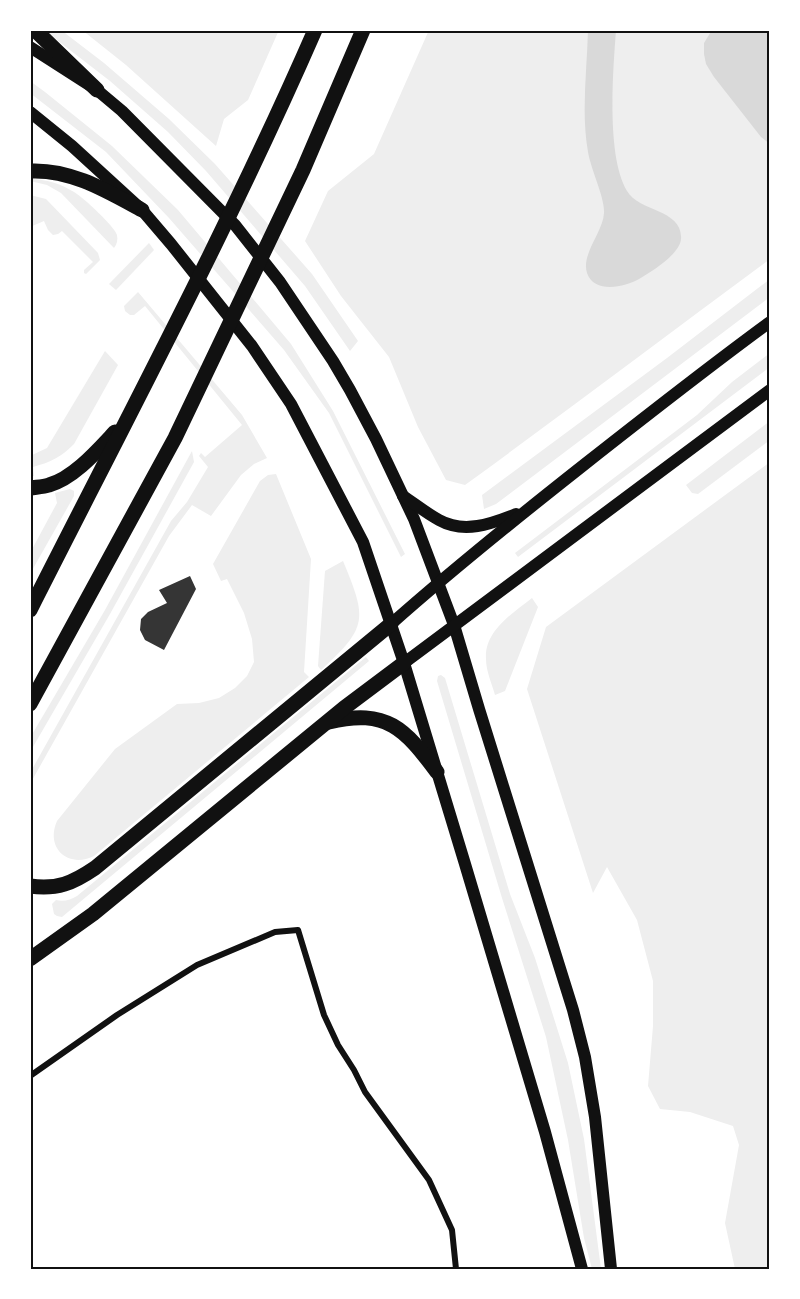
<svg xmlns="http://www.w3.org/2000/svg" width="800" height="1299" font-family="Raleway,sans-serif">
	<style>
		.green { fill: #eee }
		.water { fill: #d9d9d9 }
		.building { fill: #353535 }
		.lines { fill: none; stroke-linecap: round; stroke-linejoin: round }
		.minor { stroke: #111; stroke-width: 6 }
		.secondary { stroke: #111; stroke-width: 12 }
		.primary { stroke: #111; stroke-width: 15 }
		.neatline { fill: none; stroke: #111; stroke-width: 2 }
	</style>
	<rect width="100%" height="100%" fill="#fff"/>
	<g class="green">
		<polygon points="44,30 61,30 104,63 169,119 215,164 312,274 358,341 350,351 305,286 206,171 168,132 110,81"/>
		<polygon points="82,30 279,30 248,100 224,119 216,146 126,65"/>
		<path d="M429,30H770V259C668,334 567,411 465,485L446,480L418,427L389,357L341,296L305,241L328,191L374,154Z"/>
		<polygon points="30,81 45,92 112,146 178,210 291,344 333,411 405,554 401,557 329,413 284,350 169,218 106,152 30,93"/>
		<path d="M30,179C46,179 61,184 74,192C83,197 115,227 117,235C118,240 117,244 114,248L61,193L47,185L30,181Z"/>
		<polygon points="30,195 46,199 98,253 100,260 86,274 84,273 84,270 93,262 62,231 58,234 53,235 48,230 44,221 30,227"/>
		<polygon points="149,243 154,250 116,290 109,284"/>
		<polygon points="770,279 770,297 496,504 484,509 482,495 667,358"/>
		<polygon points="138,292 242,415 267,458 254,464 241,475 211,516 192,505 169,536 30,784 30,773 171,521 187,502 208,467 199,456 201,453 205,457 242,425 145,306 134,315 130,315 125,311 124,306"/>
		<path d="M105,351L118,365L74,444C61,457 51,462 33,467L34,476L30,477V456L47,448Z"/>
		<polygon points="770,353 770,367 518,557 515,553 697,415 732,382"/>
		<polygon points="770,421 770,440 698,494 692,493 686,485"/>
		<polygon points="192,451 194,462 110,614 30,752 30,738 105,610"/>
		<polygon points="770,462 770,1269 735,1269 725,1223 739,1145 733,1126 690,1112 660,1109 648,1086 653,1026 653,981 637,920 607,867 593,893 527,689 546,627"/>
		<path d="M276,474L311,559L304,672L309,677L94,856C68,869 45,848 57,821L115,749L177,704L199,703L219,698L235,688L247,676L254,662L252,639L244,613L227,579L221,581L213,564L260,481L268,475Z"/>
		<polygon points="70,489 74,491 74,496 30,574 30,553 57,503 55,493"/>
		<path d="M343,561C367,619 368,627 321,670L318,666L325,571Z"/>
		<path d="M532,598L538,607L505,691L495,695C492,684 486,671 486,659C484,631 513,613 532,598Z"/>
		<path d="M366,657L369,661L62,917L57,916L54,914L52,904L56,900C64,902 70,900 77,896Z"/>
		<polygon points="441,675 445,678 510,894 535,958 568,1063 584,1139 601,1269 592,1269 584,1238 568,1140 546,1037 502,898 437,681 438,676"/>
	</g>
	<g class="water">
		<path d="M588,30H616C613,71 606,156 627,191C639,212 683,209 681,239C680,254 651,272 639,279C625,287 594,294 587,273C581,254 603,232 604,213C605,198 591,170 588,152C581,112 587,70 588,30Z"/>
		<polygon points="712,30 770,30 770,144 761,137 714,77 706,64 704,54 704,43"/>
	</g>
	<polygon class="building" points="190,576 196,589 164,650 145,640 140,630 141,619 148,612 167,603 159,590"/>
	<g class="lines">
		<polyline class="minor" points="30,1076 117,1015 197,965 275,932 298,930 324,1015 338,1045 354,1070 365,1092 429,1180 452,1230 456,1269"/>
		<g class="secondary">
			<polyline points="30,47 97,90 122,111 235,225 280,282 333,361 350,390 376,439 414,519 454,625 479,709 573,1010 585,1057 595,1117 611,1269"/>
			<polyline points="30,112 72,146 142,210 171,244 252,346 291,404 363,542 404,663 465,864 545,1132 582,1269"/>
			<path d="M403,496C415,504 426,513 439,520C464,534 491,524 516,514"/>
			<path d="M391,624C454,568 519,516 585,464C646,416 707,368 770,322"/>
			<polyline points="404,663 770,390"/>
		</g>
		<g class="primary">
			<polyline points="35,30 97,90"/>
			<path d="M30,171C71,169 107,191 142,210"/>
			<path d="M30,488C36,487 43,487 49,485C74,478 98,450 115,432"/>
			<path d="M30,610C127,418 229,227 315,30"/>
			<polyline points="30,704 175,438 303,170 363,30"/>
			<path d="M329,722C387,708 405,729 437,772"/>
			<path d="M30,886C57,890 73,883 95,868L391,624"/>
			<polyline points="30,959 93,914 344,708 404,663"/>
		</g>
	</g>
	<rect width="800" height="1299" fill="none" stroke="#ffffff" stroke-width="63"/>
	<rect x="32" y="32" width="736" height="1236" class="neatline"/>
</svg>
